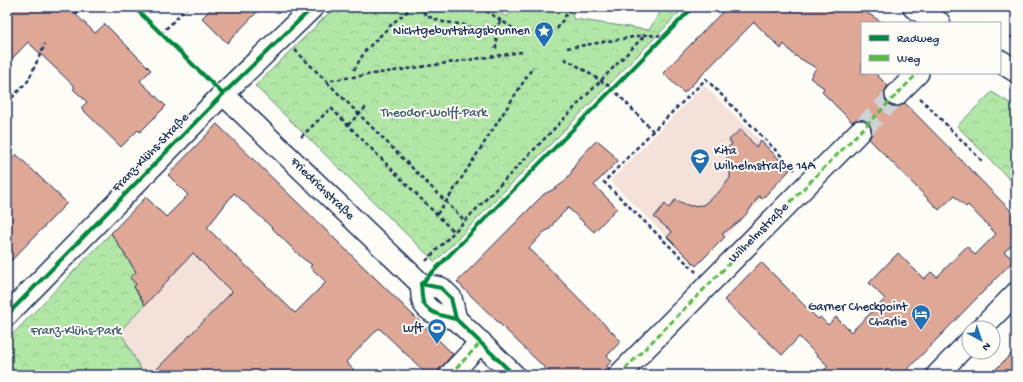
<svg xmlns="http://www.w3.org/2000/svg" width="1023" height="382" font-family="'Gochi Hand',sans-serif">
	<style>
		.built { fill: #f4e2da }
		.park { fill: url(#park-crowns); stroke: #668a82 }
		.building { fill: #dea796; stroke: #1b2f5e; fill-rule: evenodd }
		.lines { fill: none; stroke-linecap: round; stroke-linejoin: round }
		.minor-tunnel { stroke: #d0d3d8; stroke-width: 21; stroke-dasharray: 21 10; stroke-linecap: butt }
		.minor-casing { stroke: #1b2f5e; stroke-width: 24 }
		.secondary-casing { stroke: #1b2f5e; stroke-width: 25 }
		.path { stroke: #1b2f5e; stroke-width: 2.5; stroke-dasharray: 4 3; stroke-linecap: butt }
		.minor { stroke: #fdfcf7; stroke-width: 21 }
		.secondary { stroke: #fdfcf7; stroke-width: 22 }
		.quiet { stroke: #58b947; stroke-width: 3; stroke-dasharray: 6 3; stroke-linecap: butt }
		.cycleway-casing { stroke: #fdfcf7; stroke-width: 6 }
		.cycleway { stroke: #00873e; stroke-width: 4 }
		.labels { text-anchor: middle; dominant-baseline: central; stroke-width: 4; stroke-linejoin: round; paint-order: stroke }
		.poi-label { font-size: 13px; fill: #1b2f5e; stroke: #fdfcf7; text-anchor: end }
		.park-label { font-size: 13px; fill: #415d70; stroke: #fdfcf7 }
		.street-label { font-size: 13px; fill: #1b2f5e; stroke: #fdfcf7 }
	</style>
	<defs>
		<pattern id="park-crowns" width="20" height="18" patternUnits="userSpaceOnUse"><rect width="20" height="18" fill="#b2e6a6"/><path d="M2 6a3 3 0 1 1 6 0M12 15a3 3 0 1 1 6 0" fill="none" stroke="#98c691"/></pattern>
	</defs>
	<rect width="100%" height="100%" fill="#fdfcf7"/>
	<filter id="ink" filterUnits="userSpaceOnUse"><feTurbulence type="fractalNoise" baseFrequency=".025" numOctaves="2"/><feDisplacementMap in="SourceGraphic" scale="8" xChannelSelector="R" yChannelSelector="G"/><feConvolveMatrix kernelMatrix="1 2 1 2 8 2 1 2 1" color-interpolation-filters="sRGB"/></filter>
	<g filter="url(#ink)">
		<g class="built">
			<polygon points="704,85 790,170 696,266 610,181"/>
			<polygon points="193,214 309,326 366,268 403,304 346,362 359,375 144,375 120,331 145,305 134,287 130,278"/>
		</g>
		<g class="park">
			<polygon points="335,7 491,7 507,17 513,7 577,7 572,16 574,19 649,30 663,7 685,7 435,262 255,86"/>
			<polygon points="992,92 1016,107 1016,186 957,126"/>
			<polygon points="111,233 136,272 130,278 136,284 134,287 145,305 120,331 144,375 7,375 7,340"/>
		</g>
		<g class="building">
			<polygon points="7,7 68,7 95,33 105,24 151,70 140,81 166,106 140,132 138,130 121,147 81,108 87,102 73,89 75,87 28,42 7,64"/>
			<polygon points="213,7 262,7 227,43 202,18"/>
			<polygon points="727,7 769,7 766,10 775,12 780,11 788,7 858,7 883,23 862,23 862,73 875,73 888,86 884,92 885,98 887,103 893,107 899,106 905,103 1016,216 1016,241 1004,252 1014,260 902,375 819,375 828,366 799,337 782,355 724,300 761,262 818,319 820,317 828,325 836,317 851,332 885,299 869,283 898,253 924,279 931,272 937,277 967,246 975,255 996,234 968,205 966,207 954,196 939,210 869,139 872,134 872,128 869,123 863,119 857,119 852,122 822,92 824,88 810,78 816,68 794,55 784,44 781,49 754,22 684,93 663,73"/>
			<path d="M217,124L453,354L434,375H428L379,328L346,362L359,375H151L232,292L193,253L145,305L134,287L136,284L130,278L136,272L111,233L146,197L166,217L188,195L168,175ZM234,193L264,220L301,257L312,265L310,267L326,282L295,313L207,228Z"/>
			<polygon points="741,129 756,147 761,141 790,170 762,199 759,196 748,212 740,221 722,234 725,237 696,266 667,237 672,232 654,217 665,204 669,208 675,200 690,206 703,205 719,192 730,178 730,167 725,150 732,144 729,140"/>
			<polygon points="597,140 609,150 618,161 594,185 617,208 594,232 568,208 555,221 550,229 544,232 529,248 621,341 607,356 612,361 607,366 609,368 607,375 552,375 457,282 544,194 556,188 564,182 571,173 577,161"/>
			<polygon points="16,154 67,203 7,265 7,164"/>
			<polygon points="1016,349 1016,375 990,375"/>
		</g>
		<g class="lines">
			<polyline class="minor-tunnel" points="860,131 896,95"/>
			<defs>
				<g id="minor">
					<polyline points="223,94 421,284 441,288 451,298 456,319 514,375"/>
					<polyline points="896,95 918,73"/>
					<path d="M421,284C422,289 421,299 424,304C431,315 445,316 456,319"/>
					<polyline points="7,315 223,94 313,7"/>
					<polyline points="982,328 1016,293"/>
					<polyline points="450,375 481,342"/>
					<polyline points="619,375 860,131"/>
					<polyline points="937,375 969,342"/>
				</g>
				<g id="secondary">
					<polyline points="914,7 939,23"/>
					<polyline points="1000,61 1016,71"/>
				</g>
			</defs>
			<use href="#minor" class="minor-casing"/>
			<use href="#secondary" class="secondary-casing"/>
			<g class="path">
				<polyline points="418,7 427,16 443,22 460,24 475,28 490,27 493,29 496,36 497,43 495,51"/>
				<polyline points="480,7 525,36"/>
				<polyline points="75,14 83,7"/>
				<polyline points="493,29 498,25 501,20"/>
				<polyline points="557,29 571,7"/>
				<polyline points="161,34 187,7"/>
				<polyline points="1011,38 1016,33"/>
				<polyline points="567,48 645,35 664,36"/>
				<polyline points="295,50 326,81 522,52"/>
				<polyline points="564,59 573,63 612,88 653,131 706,79 795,170"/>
				<polyline points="354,70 365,51 394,22 413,7"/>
				<polyline points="327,82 465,221"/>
				<polyline points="920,98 982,161"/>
				<polyline points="7,103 28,81 45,44"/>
				<polyline points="348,125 366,107"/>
				<polyline points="653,131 604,182 696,272"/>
				<polyline points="301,137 331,108 454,232"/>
				<polyline points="437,214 452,193 533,67"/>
				<polyline points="426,261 645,35"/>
			</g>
			<use href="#minor" class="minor"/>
			<use href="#secondary" class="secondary"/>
			<g class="quiet">
				<polyline points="450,375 481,342"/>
				<polyline points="619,375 918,73"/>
			</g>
			<defs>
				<g id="cycleway">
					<polyline points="134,7 223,94"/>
					<polyline points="421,284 693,7"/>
					<polyline points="421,284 441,288 451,298 456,319 514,375"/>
					<path d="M421,284C422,289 421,299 424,304C431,315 445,316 456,319"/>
					<polyline points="7,315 223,94 313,7"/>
				</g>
			</defs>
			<use href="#cycleway" class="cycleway-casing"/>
			<use href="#cycleway" class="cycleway"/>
		</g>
	</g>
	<defs>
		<symbol id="sight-pin" viewBox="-11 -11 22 30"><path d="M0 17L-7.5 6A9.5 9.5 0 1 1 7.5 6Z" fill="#1f6fb2" stroke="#fdfcf7"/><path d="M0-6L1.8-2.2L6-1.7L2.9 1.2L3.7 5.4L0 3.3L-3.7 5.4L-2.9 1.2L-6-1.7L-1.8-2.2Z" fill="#fff"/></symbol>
		<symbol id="school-pin" viewBox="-11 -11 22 30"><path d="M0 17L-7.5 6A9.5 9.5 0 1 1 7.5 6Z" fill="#1f6fb2" stroke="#fdfcf7"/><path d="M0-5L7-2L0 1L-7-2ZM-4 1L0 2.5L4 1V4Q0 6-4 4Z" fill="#fff"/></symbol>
		<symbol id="hotel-pin" viewBox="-11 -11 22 30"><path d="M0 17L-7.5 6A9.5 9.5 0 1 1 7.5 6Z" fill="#1f6fb2" stroke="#fdfcf7"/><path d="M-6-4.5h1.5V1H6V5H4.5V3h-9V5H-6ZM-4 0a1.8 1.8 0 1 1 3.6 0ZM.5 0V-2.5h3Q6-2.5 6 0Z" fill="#fff"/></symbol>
		<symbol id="stadium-pin" viewBox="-11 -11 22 30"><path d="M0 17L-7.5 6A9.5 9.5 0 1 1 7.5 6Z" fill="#1f6fb2" stroke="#fdfcf7"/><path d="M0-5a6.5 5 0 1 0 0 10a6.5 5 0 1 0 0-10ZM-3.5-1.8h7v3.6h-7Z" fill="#fff"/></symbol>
	</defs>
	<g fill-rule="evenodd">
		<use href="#sight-pin" x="533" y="20" width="22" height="30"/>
		<use href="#school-pin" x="689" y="147" width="22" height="30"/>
		<use href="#hotel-pin" x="910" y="303" width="22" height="30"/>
		<use href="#stadium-pin" x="426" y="317" width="22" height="30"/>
	</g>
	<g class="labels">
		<g class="poi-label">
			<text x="530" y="31">Nichtgeburtstagsbrunnen</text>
			<text x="714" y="151" text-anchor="start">Kita<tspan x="714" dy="15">Wilhelmstraße 14A</tspan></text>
			<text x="907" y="307">Garner Checkpoint<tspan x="907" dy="15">Charlie</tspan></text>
			<text x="423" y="328">Luft</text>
		</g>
		<g class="park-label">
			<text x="434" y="113">Theodor-Wolff-Park</text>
			<text x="76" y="331">Franz-Klühs-Park</text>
		</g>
		<g class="street-label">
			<text transform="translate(151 153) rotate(-46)">Franz-Klühs-Straße</text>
			<text transform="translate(322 189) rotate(44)">Friedrichstraße</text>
			<text transform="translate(759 233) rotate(-45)">Wilhelmstraße</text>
		</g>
	</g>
	<rect width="1023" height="382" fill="none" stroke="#fdfcf7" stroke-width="24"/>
	<rect x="12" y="12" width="999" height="358" fill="none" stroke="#1b2f5e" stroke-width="1.5" filter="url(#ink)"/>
	<rect x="861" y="22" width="140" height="52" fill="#fdfcf7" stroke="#a3aaba"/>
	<rect x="869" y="35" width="20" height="6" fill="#00873e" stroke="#a3aaba"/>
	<text x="897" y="42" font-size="12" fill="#1b2f5e">Radweg</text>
	<rect x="869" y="55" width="20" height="6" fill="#58b947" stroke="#a3aaba"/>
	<text x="897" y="62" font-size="12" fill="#1b2f5e">Weg</text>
	<g transform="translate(981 340) rotate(140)"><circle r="19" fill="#fdfcf7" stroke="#a3aaba"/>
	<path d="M0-3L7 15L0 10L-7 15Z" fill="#1f6fb2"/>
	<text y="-6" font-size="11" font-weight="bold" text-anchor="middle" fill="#1b2f5e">N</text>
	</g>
</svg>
